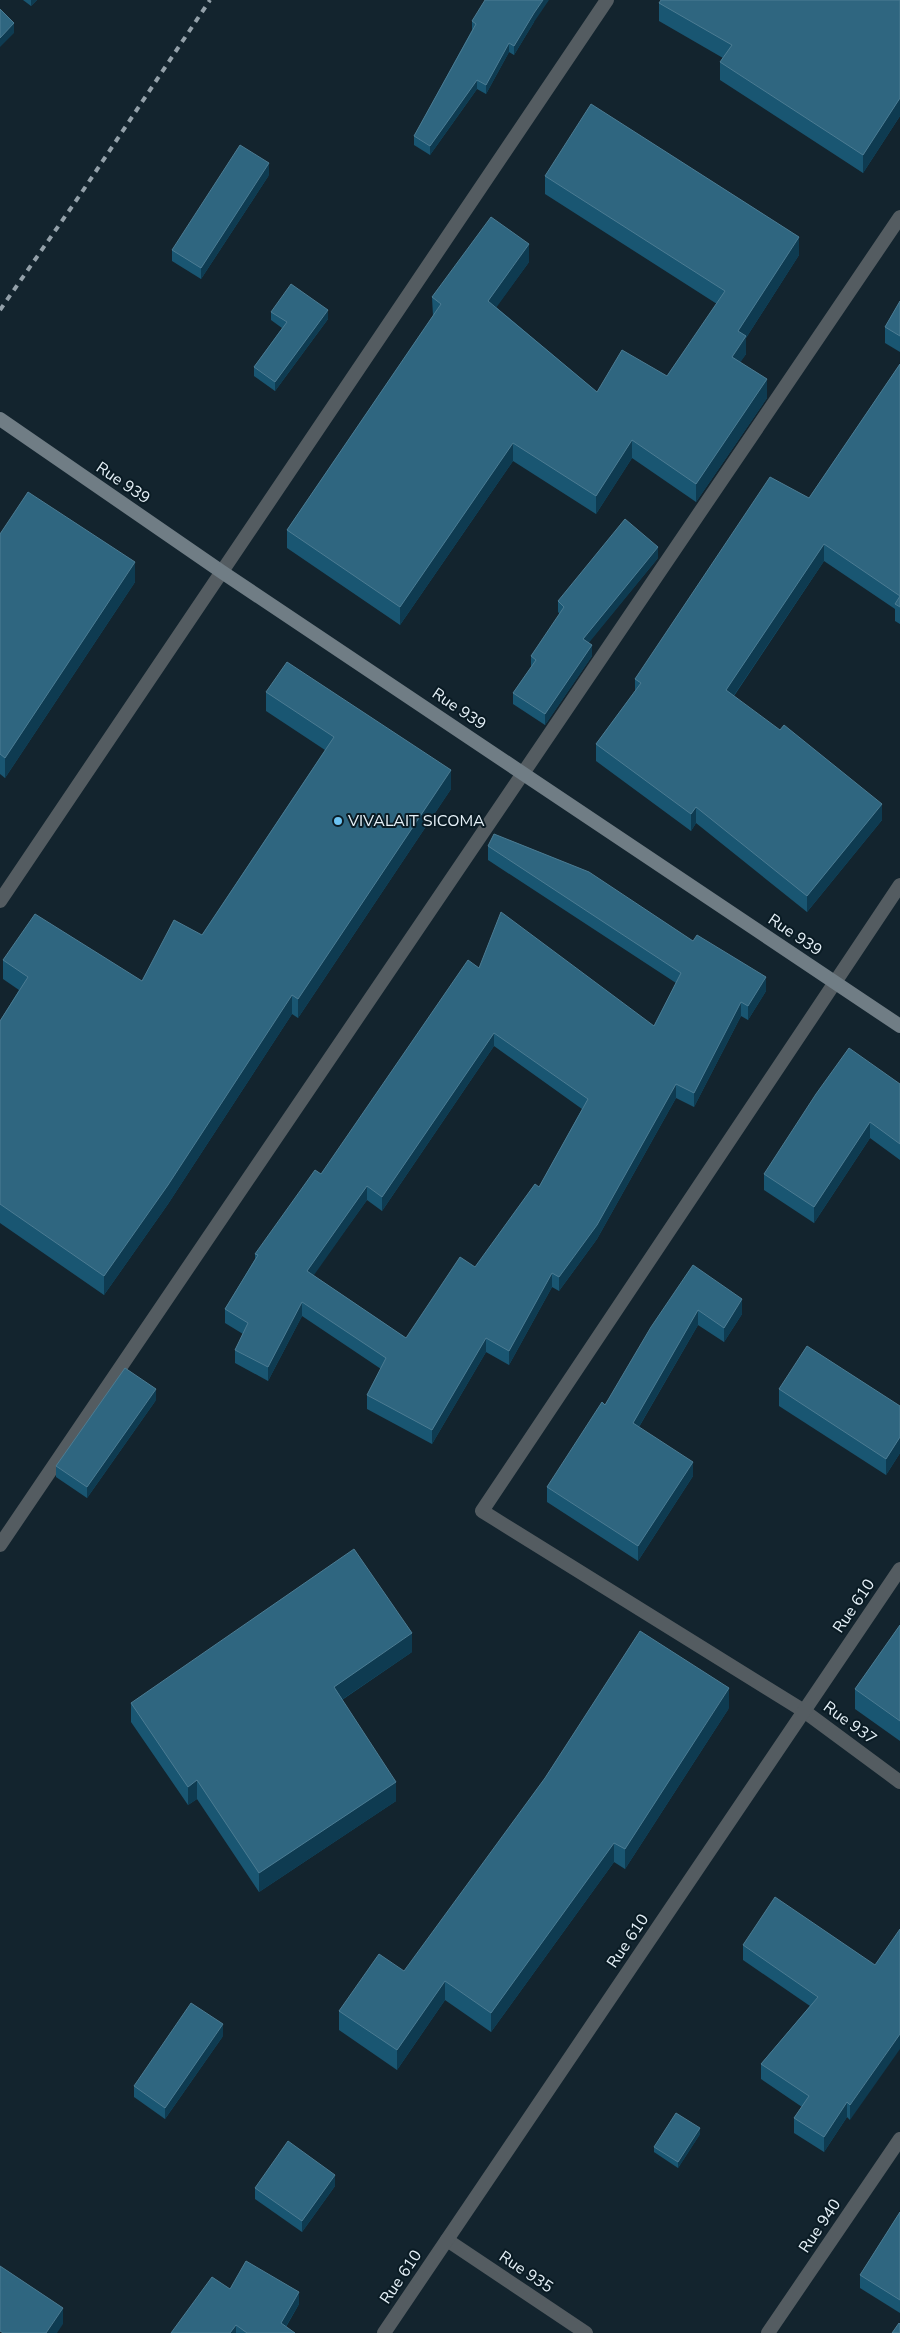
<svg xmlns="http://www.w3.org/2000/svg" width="900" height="2333" font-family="'Nunito Sans',sans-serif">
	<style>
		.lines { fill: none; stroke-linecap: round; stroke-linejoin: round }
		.minor { stroke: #545c61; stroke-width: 14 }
		.secondary { stroke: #707d85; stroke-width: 14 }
		.rail { stroke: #93a0a9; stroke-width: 4; stroke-dasharray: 6 6; stroke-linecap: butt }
		.wall { fill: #195672; fill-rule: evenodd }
		.shaded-wall { fill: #0e3b51 }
		.building { fill: #2f6680; stroke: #4c7c93; fill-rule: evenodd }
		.poi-dot { fill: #6cc3f2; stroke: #0a1b24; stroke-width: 2 }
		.labels { text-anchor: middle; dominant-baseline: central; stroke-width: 4; stroke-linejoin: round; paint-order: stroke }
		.street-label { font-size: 16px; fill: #e6f1f8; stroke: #0a1b24 }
		.poi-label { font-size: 16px; fill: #e6f1f8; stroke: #0a1b24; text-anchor: start }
	</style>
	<rect width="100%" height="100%" fill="#13242e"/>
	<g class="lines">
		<g class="minor">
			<polyline points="900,885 482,1511 804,1711 900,1782"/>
			<polyline points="0,901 607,0"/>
			<polyline points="0,1545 900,217"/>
			<polyline points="447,2240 586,2333"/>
			<polyline points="384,2333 900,1569"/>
			<polyline points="768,2333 900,2139"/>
		</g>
		<polyline class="secondary" points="0,419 222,572 900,1026"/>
		<polyline class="rail" points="0,310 80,195 210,0"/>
	</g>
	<g class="wall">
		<polygon points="23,0 37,0 31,6"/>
		<polygon points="900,0 900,116 863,173 720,80 720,62 723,58 659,21 659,3"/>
		<polygon points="472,21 534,22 514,55 509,52 486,94 477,89 430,155 414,145 414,136 472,30"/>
		<polygon points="269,175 201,279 172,261 172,250"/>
		<polygon points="545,176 799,255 746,338 746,354 740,362 767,398 696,502 632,458 596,514 513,461 400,625 287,548 287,530 433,316 432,297 529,262 496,307 597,392 667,376 717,304 545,194"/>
		<polygon points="900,301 900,352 885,343 885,327"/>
		<polygon points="271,312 328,319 275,391 254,376 254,367 282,328 271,320"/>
		<polygon points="900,364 900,624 895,621 895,609 824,561 734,696 882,820 807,912 696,823 691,831 596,761 596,744 635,691 635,679 809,498"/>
		<polygon points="0,534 135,582 5,778 0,774"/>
		<polygon points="658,558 588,643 592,656 545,725 513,704 513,693 531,667 531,656 560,614 558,612 558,601"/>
		<polygon points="266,692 451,789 298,1018 292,1014 168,1204 104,1295 0,1223 0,1021 19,990 3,979 3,960 142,981 202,935 325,750 266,711"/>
		<path d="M488,846L766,991L748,1020L741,1016L694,1107L676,1098L597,1239L559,1291L552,1287L509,1365L486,1352L432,1444L367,1409V1395L381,1369L302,1316L268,1381L235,1363V1350L243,1334L225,1323V1309L255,1259V1254L321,1174L479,968L654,1026L676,983L488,860ZM494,1046L582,1109L539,1187L475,1267L406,1338L313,1275L367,1200L382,1211Z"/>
		<polygon points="900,1084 900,1160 870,1138 814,1223 764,1190 764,1174"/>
		<polygon points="693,1265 742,1314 724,1342 698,1325 639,1427 693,1476 638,1561 547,1502 547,1487 605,1405"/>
		<polygon points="779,1389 900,1406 900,1453 886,1475 779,1406"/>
		<polygon points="156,1400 87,1498 56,1477 56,1466"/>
		<polygon points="900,1625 900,1741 855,1709 855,1689"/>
		<polygon points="412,1652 342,1700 396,1801 259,1892 197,1799 188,1805 131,1722 131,1703"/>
		<polygon points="729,1708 625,1869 614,1862 491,2032 445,2000 397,2070 339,2030 339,2011 404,1971"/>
		<polygon points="743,1945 875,1965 850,2120 847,2117 824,2152 794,2133 794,2118 802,2107 761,2079 761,2064 810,2006 743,1960"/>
		<polygon points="223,2036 165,2119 134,2097 134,2086"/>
		<polygon points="700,2134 678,2168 654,2152 654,2147"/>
		<polygon points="335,2186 302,2232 255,2199 255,2188"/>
		<polygon points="900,2212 900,2313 860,2288 860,2275"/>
		<polygon points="230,2289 299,2304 286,2327 295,2333 171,2333"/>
	</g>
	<g class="shaded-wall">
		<polygon points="31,0 37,0 31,6"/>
		<polygon points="543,0 549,0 534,22 514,55 514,46 534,13"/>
		<polygon points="14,23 14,33 0,47 0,38"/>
		<polygon points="509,43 509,52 486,94 486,85"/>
		<polygon points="477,80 477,89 430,155 430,146"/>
		<polygon points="900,98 900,116 863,173 863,155"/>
		<polygon points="269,163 269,175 201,279 201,268"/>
		<polygon points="799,237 799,255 746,338 746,354 732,375 732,357 738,331"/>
		<polygon points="529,244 529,262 488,319 488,301"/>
		<polygon points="328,310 328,319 275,391 275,382"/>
		<polygon points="767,379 767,398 696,502 696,484"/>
		<polygon points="632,440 632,458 596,514 596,496"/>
		<polygon points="513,443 513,461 400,625 400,607"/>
		<polygon points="824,544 824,561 726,707 726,690"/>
		<polygon points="658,547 658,558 583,650 583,639"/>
		<polygon points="135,562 135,582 5,778 5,758"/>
		<polygon points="592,645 592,656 545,725 545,714"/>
		<polygon points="451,770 451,789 298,1018 298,999"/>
		<polygon points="882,804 882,820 807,912 807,896"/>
		<polygon points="696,807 696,823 691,831 691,814"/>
		<polygon points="766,977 766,991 748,1020 748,1006"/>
		<polygon points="292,995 292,1014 168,1204 104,1295 104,1276"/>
		<polygon points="741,1002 741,1016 694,1107 694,1093"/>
		<polygon points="494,1033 494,1046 382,1211 382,1197"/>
		<polygon points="676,1084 676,1098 597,1239 559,1291 559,1277"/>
		<polygon points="870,1122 870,1138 814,1223 814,1207"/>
		<polygon points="367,1186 367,1200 307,1285 307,1271"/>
		<polygon points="552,1273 552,1287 509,1365 509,1351"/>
		<polygon points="742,1299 742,1314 724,1342 724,1328"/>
		<polygon points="302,1302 302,1316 268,1381 268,1367"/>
		<polygon points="698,1310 698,1325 633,1437 633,1423"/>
		<polygon points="486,1338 486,1352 432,1444 432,1430"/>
		<polygon points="156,1389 156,1400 87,1498 87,1487"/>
		<polygon points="900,1437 900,1453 886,1475 886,1459"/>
		<polygon points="693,1462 693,1476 638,1561 638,1546"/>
		<polygon points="412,1633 412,1652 334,1705 334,1687"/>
		<polygon points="729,1688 729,1708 625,1869 625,1849"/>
		<polygon points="197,1780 197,1799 188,1805 188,1787"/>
		<polygon points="396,1782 396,1801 259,1892 259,1873"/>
		<polygon points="614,1843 614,1862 491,2032 491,2013"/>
		<polygon points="445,1981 445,2000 397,2070 397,2050"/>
		<polygon points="223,2024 223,2036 165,2119 165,2108"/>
		<polygon points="900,2034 900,2049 850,2120 850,2105"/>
		<polygon points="847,2102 847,2117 824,2152 824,2137"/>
		<polygon points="700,2128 700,2134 678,2168 678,2162"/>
		<polygon points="335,2175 335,2186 302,2232 302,2221"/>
		<polygon points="299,2292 299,2304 282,2333 281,2323"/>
		<polygon points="63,2308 63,2324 57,2333 46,2333"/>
		<polygon points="236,2325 236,2333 230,2333"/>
	</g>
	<g class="building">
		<polygon points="485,0 543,0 534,13 514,46 509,43 486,85 477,80 430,146 414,136 476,24 472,21"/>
		<polygon points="661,0 900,0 900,98 863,155 720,62 732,45 659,3"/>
		<polygon points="0,9 14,23 0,38"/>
		<polygon points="591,104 799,237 738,331 746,336 732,357 767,379 696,484 632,440 596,496 513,443 400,607 287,530 441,304 432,297 491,217 529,244 488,301 597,392 622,350 667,376 725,291 545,176"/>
		<polygon points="240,145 269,163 201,268 172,250"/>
		<polygon points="291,284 328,310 275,382 254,367 287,322 271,312"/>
		<polygon points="900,301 900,336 885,327"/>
		<polygon points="900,364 900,607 895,604 900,596 824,544 726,690 780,730 784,725 882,804 807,896 696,807 691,814 596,744 641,683 635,679 770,477 809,498"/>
		<polygon points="28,492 135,562 5,758 0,754 0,534"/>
		<polygon points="625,519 658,547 583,639 592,645 545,714 513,693 536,660 531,656 564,607 558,601"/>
		<polygon points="287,662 451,770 298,999 292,995 168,1185 104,1276 0,1204 0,1021 28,977 3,960 35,914 142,981 174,920 202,935 334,737 266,692"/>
		<path d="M494,834L589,872L693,941L697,935L766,977L748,1006L741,1002L694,1093L676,1084L597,1225L559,1277L552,1273L509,1351L486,1338L432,1430L367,1395L386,1358L302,1302L268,1367L235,1350L248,1323L225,1309L258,1255L255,1254L315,1170L321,1174L468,960L479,968L501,912L654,1026L681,973L488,846ZM494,1033L588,1099L539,1187L535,1184L475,1267L460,1257L406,1338L307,1271L367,1186L382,1197Z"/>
		<polygon points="849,1048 900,1084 900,1144 870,1122 814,1207 764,1174 816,1094"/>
		<polygon points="693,1265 742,1299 724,1328 698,1310 633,1423 693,1462 638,1546 547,1487 602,1402 605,1405 651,1327"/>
		<polygon points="807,1346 900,1406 900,1437 886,1459 779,1389"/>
		<polygon points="125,1368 156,1389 87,1487 56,1466"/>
		<polygon points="354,1549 412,1633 334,1687 396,1782 259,1873 197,1780 188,1787 131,1703"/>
		<polygon points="900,1625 900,1721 855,1689"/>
		<polygon points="640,1631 729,1688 625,1849 614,1843 491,2013 445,1981 397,2050 339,2011 379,1954 404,1971 545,1778"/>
		<polygon points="775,1897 875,1965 900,1929 900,2034 850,2105 847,2102 824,2137 794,2118 809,2096 761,2064 818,1997 743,1945"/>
		<polygon points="191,2003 223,2024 165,2108 134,2086"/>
		<polygon points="676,2113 700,2128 678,2162 654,2147"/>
		<polygon points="288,2141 335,2175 302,2221 255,2188"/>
		<polygon points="900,2212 900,2300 860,2275"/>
		<polygon points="246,2261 299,2292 281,2323 295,2333 247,2333 236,2325 230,2333 171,2333 212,2277 230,2289"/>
		<polygon points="0,2266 63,2308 46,2333 3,2333 0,2331"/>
		<polygon points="899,2323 900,2324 900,2333 892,2333"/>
	</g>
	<circle class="poi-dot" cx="338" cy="821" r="5"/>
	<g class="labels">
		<g class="street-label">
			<text transform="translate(123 483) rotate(34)">Rue 939</text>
			<text transform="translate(459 709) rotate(34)">Rue 939</text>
			<text transform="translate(795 935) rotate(34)">Rue 939</text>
			<text transform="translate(854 1606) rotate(-56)">Rue 610</text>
			<text transform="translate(850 1723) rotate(36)">Rue 937</text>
			<text transform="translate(628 1941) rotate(-56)">Rue 610</text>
			<text transform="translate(820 2226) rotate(-56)">Rue 940</text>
			<text transform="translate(526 2272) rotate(34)">Rue 935</text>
			<text transform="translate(401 2277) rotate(-56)">Rue 610</text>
		</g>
		<g class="poi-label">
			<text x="348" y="821">VIVALAIT SICOMA</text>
		</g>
	</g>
</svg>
